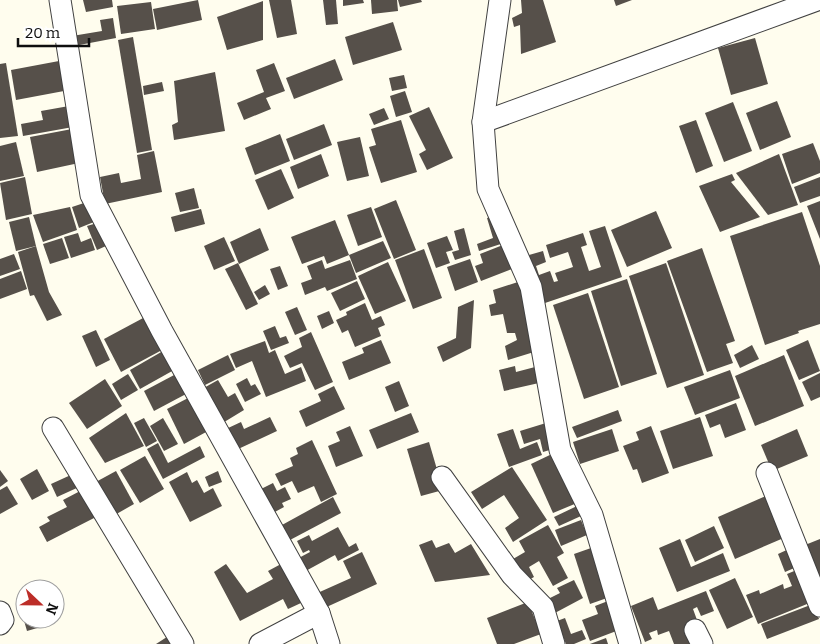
<svg xmlns="http://www.w3.org/2000/svg" width="820" height="644" font-family="Bitter,serif">
	<style>
		.building { fill: #56504a }
		.lines { fill: none; stroke-linecap: round; stroke-linejoin: round }
		.minor-casing { stroke: #414141; stroke-width: 23 }
		.minor { stroke: #fff; stroke-width: 21 }
	</style>
	<rect width="100%" height="100%" fill="#fffdee"/>
	<g class="building">
		<polygon points="83,0 112,0 113,7 86,12"/>
		<polygon points="198,0 202,20 157,30 153,9"/>
		<polygon points="269,0 291,0 297,34 277,38"/>
		<polygon points="323,0 336,0 338,24 326,25"/>
		<polygon points="343,0 363,0 364,3 343,6"/>
		<polygon points="371,0 397,0 398,11 372,14"/>
		<polygon points="398,0 421,0 422,2 400,7"/>
		<polygon points="521,0 543,0 556,42 521,54 520,25 514,27 512,18 522,13"/>
		<polygon points="614,0 632,0 616,6"/>
		<polygon points="263,1 263,40 227,50 217,17"/>
		<polygon points="151,2 155,29 121,34 117,6"/>
		<polygon points="113,18 116,38 74,46 72,36 102,31 100,20"/>
		<polygon points="393,22 402,50 353,65 345,37"/>
		<polygon points="133,37 152,150 137,153 118,40"/>
		<polygon points="755,38 768,84 731,95 718,48"/>
		<polygon points="335,59 343,80 294,99 286,78"/>
		<polygon points="59,61 64,91 16,100 11,70"/>
		<polygon points="6,63 18,136 0,138 0,64"/>
		<polygon points="274,63 285,91 266,98 271,109 244,120 237,103 264,92 256,70"/>
		<polygon points="215,72 225,131 174,140 172,125 178,122 174,81"/>
		<polygon points="404,75 407,88 392,91 389,78"/>
		<polygon points="162,82 164,91 144,95 143,86"/>
		<polygon points="405,91 412,112 396,117 390,96"/>
		<polygon points="777,101 791,137 760,150 746,113"/>
		<polygon points="733,102 752,151 724,162 705,113"/>
		<polygon points="69,106 73,127 23,136 21,124 43,120 41,111"/>
		<polygon points="429,107 453,158 427,170 419,154 426,150 409,116"/>
		<polygon points="384,108 389,119 374,125 369,114"/>
		<polygon points="401,120 417,172 381,183 369,147 376,145 371,129"/>
		<polygon points="696,120 713,166 696,173 679,126"/>
		<polygon points="324,124 332,145 294,160 286,139"/>
		<polygon points="72,129 79,163 37,172 30,137"/>
		<polygon points="280,134 290,161 255,175 245,148"/>
		<polygon points="360,137 369,176 347,181 337,142"/>
		<polygon points="16,142 24,176 0,181 0,146"/>
		<polygon points="813,143 820,161 820,173 792,184 782,154"/>
		<polygon points="154,151 162,192 105,204 100,177 119,173 121,183 141,179 137,155"/>
		<polygon points="321,154 329,176 298,189 290,167"/>
		<polygon points="779,154 798,205 768,215 736,173"/>
		<polygon points="281,169 294,198 268,210 255,180"/>
		<polygon points="732,174 735,180 731,182 760,217 720,232 699,186"/>
		<polygon points="25,177 32,214 6,220 0,183"/>
		<polygon points="820,177 820,196 800,203 794,187"/>
		<polygon points="194,188 199,208 180,212 175,193"/>
		<polygon points="396,200 416,250 394,259 374,209"/>
		<polygon points="820,201 820,239 807,206"/>
		<polygon points="87,202 94,222 79,228 72,207"/>
		<polygon points="70,207 77,230 43,242 33,215"/>
		<polygon points="371,207 382,237 358,246 347,215"/>
		<polygon points="201,209 205,224 175,232 171,217"/>
		<polygon points="656,211 672,248 627,267 611,230"/>
		<polygon points="802,212 820,266 820,324 798,331 799,333 765,345 730,236"/>
		<polygon points="498,214 507,242 479,251 477,244 493,238 487,218"/>
		<polygon points="29,217 36,246 16,251 9,222"/>
		<polygon points="335,220 349,255 327,264 324,256 302,264 291,237"/>
		<polygon points="97,223 106,246 97,250 87,226"/>
		<polygon points="605,226 622,277 545,303 529,255 543,251 546,262 536,266 539,275 550,271 554,282 558,281 555,273 573,267 568,252 550,258 546,245 583,233 587,245 581,247 589,271 601,267 589,231"/>
		<polygon points="260,228 269,250 239,264 230,242"/>
		<polygon points="464,228 471,255 455,260 452,252 459,250 454,231"/>
		<polygon points="78,233 81,242 91,238 95,250 71,258 64,237"/>
		<polygon points="447,236 453,250 446,252 450,263 436,268 427,243"/>
		<polygon points="224,237 235,261 214,270 204,246"/>
		<polygon points="62,238 69,258 50,264 43,244"/>
		<polygon points="383,241 391,258 356,273 349,255"/>
		<polygon points="508,243 517,267 481,281 475,266 483,263 480,254"/>
		<polygon points="36,246 49,292 62,315 47,321 34,295 30,296 18,252"/>
		<polygon points="702,248 735,341 726,344 733,363 707,372 667,261"/>
		<polygon points="424,249 442,298 413,309 395,260"/>
		<polygon points="14,254 20,269 0,276 0,259"/>
		<polygon points="470,259 478,282 455,291 447,267"/>
		<polygon points="322,260 325,269 350,260 357,279 327,291 325,287 305,295 301,283 312,279 307,266"/>
		<polygon points="388,262 406,301 375,314 358,276"/>
		<polygon points="238,263 258,304 246,310 225,269"/>
		<polygon points="666,263 704,375 667,388 629,276"/>
		<polygon points="280,266 288,286 278,290 270,269"/>
		<polygon points="21,271 27,289 0,299 0,279"/>
		<polygon points="627,279 657,374 621,386 591,291"/>
		<polygon points="357,281 365,299 340,311 331,293"/>
		<polygon points="521,281 534,352 508,360 505,346 517,340 515,333 507,333 503,314 491,316 489,305 496,303 493,290"/>
		<polygon points="265,285 270,294 259,300 254,292"/>
		<polygon points="588,293 619,387 584,399 553,305"/>
		<polygon points="474,300 471,348 443,362 437,347 456,338 458,307"/>
		<polygon points="365,303 372,320 381,316 385,325 378,328 381,336 355,347 348,330 342,333 336,320 347,315 346,312"/>
		<polygon points="297,307 307,330 295,335 285,312"/>
		<polygon points="329,311 334,323 322,329 317,316"/>
		<polygon points="145,317 162,350 121,372 104,339"/>
		<polygon points="275,326 280,338 286,336 289,343 271,350 263,331"/>
		<polygon points="96,330 110,360 96,367 82,336"/>
		<polygon points="311,332 333,382 315,390 302,363 290,368 284,356 302,347 299,338"/>
		<polygon points="381,340 391,363 349,380 342,362 364,353 362,348"/>
		<polygon points="808,340 820,371 799,380 786,350"/>
		<polygon points="265,341 269,353 275,350 285,374 301,367 306,381 266,397 252,361 236,368 230,354"/>
		<polygon points="752,345 759,359 740,368 734,355"/>
		<polygon points="163,351 174,370 140,389 130,370"/>
		<polygon points="228,355 235,370 205,385 198,370"/>
		<polygon points="784,355 804,406 755,426 735,376"/>
		<polygon points="515,366 516,372 535,367 539,383 504,391 499,370"/>
		<polygon points="730,370 740,398 695,415 684,387"/>
		<polygon points="820,373 820,397 811,401 802,382"/>
		<polygon points="128,374 138,390 121,400 112,384"/>
		<polygon points="176,374 186,394 154,411 144,391"/>
		<polygon points="247,378 251,386 255,384 261,394 245,402 236,384"/>
		<polygon points="105,379 122,406 87,429 69,403"/>
		<polygon points="218,380 228,397 235,393 244,410 221,424 202,389"/>
		<polygon points="399,381 409,406 395,412 385,387"/>
		<polygon points="334,386 345,409 306,427 299,411 321,401 318,394"/>
		<polygon points="190,397 208,431 184,444 167,409"/>
		<polygon points="736,403 746,430 725,438 720,424 710,428 705,415"/>
		<polygon points="618,410 622,421 577,438 572,427"/>
		<polygon points="126,413 144,446 105,463 89,438"/>
		<polygon points="411,413 419,432 377,449 369,430"/>
		<polygon points="270,417 277,431 236,450 226,429 241,422 244,429"/>
		<polygon points="700,417 713,456 673,469 660,431"/>
		<polygon points="144,418 157,441 146,447 134,423"/>
		<polygon points="163,418 178,444 164,451 150,426"/>
		<polygon points="546,423 553,449 543,452 540,439 524,444 520,431"/>
		<polygon points="350,426 363,456 336,467 328,446 340,441 336,432"/>
		<polygon points="651,426 669,473 642,483 637,469 633,470 623,446 639,440 636,432"/>
		<polygon points="513,429 520,449 537,442 542,455 509,467 497,434"/>
		<polygon points="612,429 619,451 580,464 573,442"/>
		<polygon points="797,429 808,456 772,471 761,445"/>
		<polygon points="312,440 337,494 321,502 314,486 298,493 292,481 281,486 275,474 293,466 290,458 298,454 296,448"/>
		<polygon points="429,442 443,490 421,496 407,449"/>
		<polygon points="158,443 168,463 200,446 205,457 163,479 147,449"/>
		<polygon points="554,453 577,503 553,513 531,464"/>
		<polygon points="145,456 164,489 140,503 120,470"/>
		<polygon points="512,467 547,520 513,542 505,528 519,518 504,495 482,509 471,492"/>
		<polygon points="37,469 49,491 32,500 20,479"/>
		<polygon points="0,470 8,481 0,487"/>
		<polygon points="116,471 134,504 113,516 94,483"/>
		<polygon points="218,471 222,482 209,487 205,477"/>
		<polygon points="187,472 192,483 197,480 204,493 213,488 222,506 190,522 169,482"/>
		<polygon points="73,474 79,487 57,497 51,484"/>
		<polygon points="273,483 277,491 285,487 291,499 282,503 284,507 273,513 261,489"/>
		<polygon points="7,486 18,504 0,514 0,490"/>
		<polygon points="82,490 96,517 47,542 39,527 50,521 47,517 67,507 63,500"/>
		<polygon points="768,495 786,537 735,559 718,517"/>
		<polygon points="333,497 341,513 290,540 282,525"/>
		<polygon points="577,506 581,516 559,526 554,517"/>
		<polygon points="581,520 587,535 561,546 555,530"/>
		<polygon points="548,525 564,553 557,557 568,578 553,586 539,561 529,567 534,577 525,582 513,559 525,552 519,541"/>
		<polygon points="714,526 724,548 695,562 685,540"/>
		<polygon points="338,527 349,547 356,543 359,550 338,561 335,555 302,573 295,560 310,552 309,550 303,553 297,541 309,535 312,541"/>
		<polygon points="680,539 691,567 723,553 730,571 677,592 659,548"/>
		<polygon points="820,539 820,581 805,545"/>
		<polygon points="432,540 436,548 449,543 455,553 471,544 490,575 435,582 419,545"/>
		<polygon points="591,548 607,598 590,604 574,554"/>
		<polygon points="791,548 799,566 785,572 778,554"/>
		<polygon points="362,552 377,584 320,610 313,595 351,578 343,561"/>
		<polygon points="226,564 247,593 273,579 268,571 281,564 301,603 288,609 283,599 240,621 214,572"/>
		<polygon points="799,569 812,602 758,624 746,595 759,590 760,594 783,584 784,589 792,586 787,574"/>
		<polygon points="735,578 753,617 727,629 709,590"/>
		<polygon points="574,580 583,598 553,614 546,600 560,593 557,588"/>
		<polygon points="706,591 714,611 701,616 697,607 693,609 697,620 685,625 693,644 674,644 669,631 658,635 657,630 649,633 652,639 645,642 631,606 653,597 658,610"/>
		<polygon points="25,598 25,619 49,619 51,624 27,631 18,600"/>
		<polygon points="608,601 619,630 590,641 582,620 598,614 595,606"/>
		<polygon points="528,602 541,634 514,644 497,644 487,618"/>
		<polygon points="813,604 819,619 767,639 761,624"/>
		<polygon points="565,618 571,634 582,630 586,639 574,644 566,644 557,621"/>
		<polygon points="170,635 176,644 156,644"/>
		<polygon points="606,638 608,644 590,644"/>
	</g>
	<g class="lines">
		<defs>
			<g id="minor">
				<polyline points="60,0 91,195 162,331 319,613 329,644"/>
				<polyline points="500,0 483,122 488,189 531,287 560,450 592,515 630,644"/>
				<polyline points="483,122 817,0"/>
				<polyline points="53,428 183,644"/>
				<polyline points="767,473 820,606"/>
				<polyline points="442,477 512,575 543,607 554,644"/>
				<polyline points="0,612 3,620 0,624"/>
				<polyline points="695,630 702,644"/>
				<polyline points="260,644 319,613"/>
			</g>
		</defs>
		<use href="#minor" class="minor-casing"/>
		<use href="#minor" class="minor"/>
	</g>
	<g transform="translate(40 604) rotate(112)"><circle r="24" fill="#ffffff" stroke="#9f9f9f"/>
	<path d="M0-4L9 19L0 12L-9 19Z" fill="#bc2d28"/>
	<text y="-8" font-size="14" font-weight="bold" text-anchor="middle" fill="#0e0e0e">N</text>
	</g>
	<path d="M18 38v8h71v-8" fill="none" stroke="#0e0e0e" stroke-width="2.5"/>
	<text x="25" y="38" font-size="15" fill="#0e0e0e" stroke="#ffffff" stroke-width="4" paint-order="stroke">20 m</text>
</svg>
